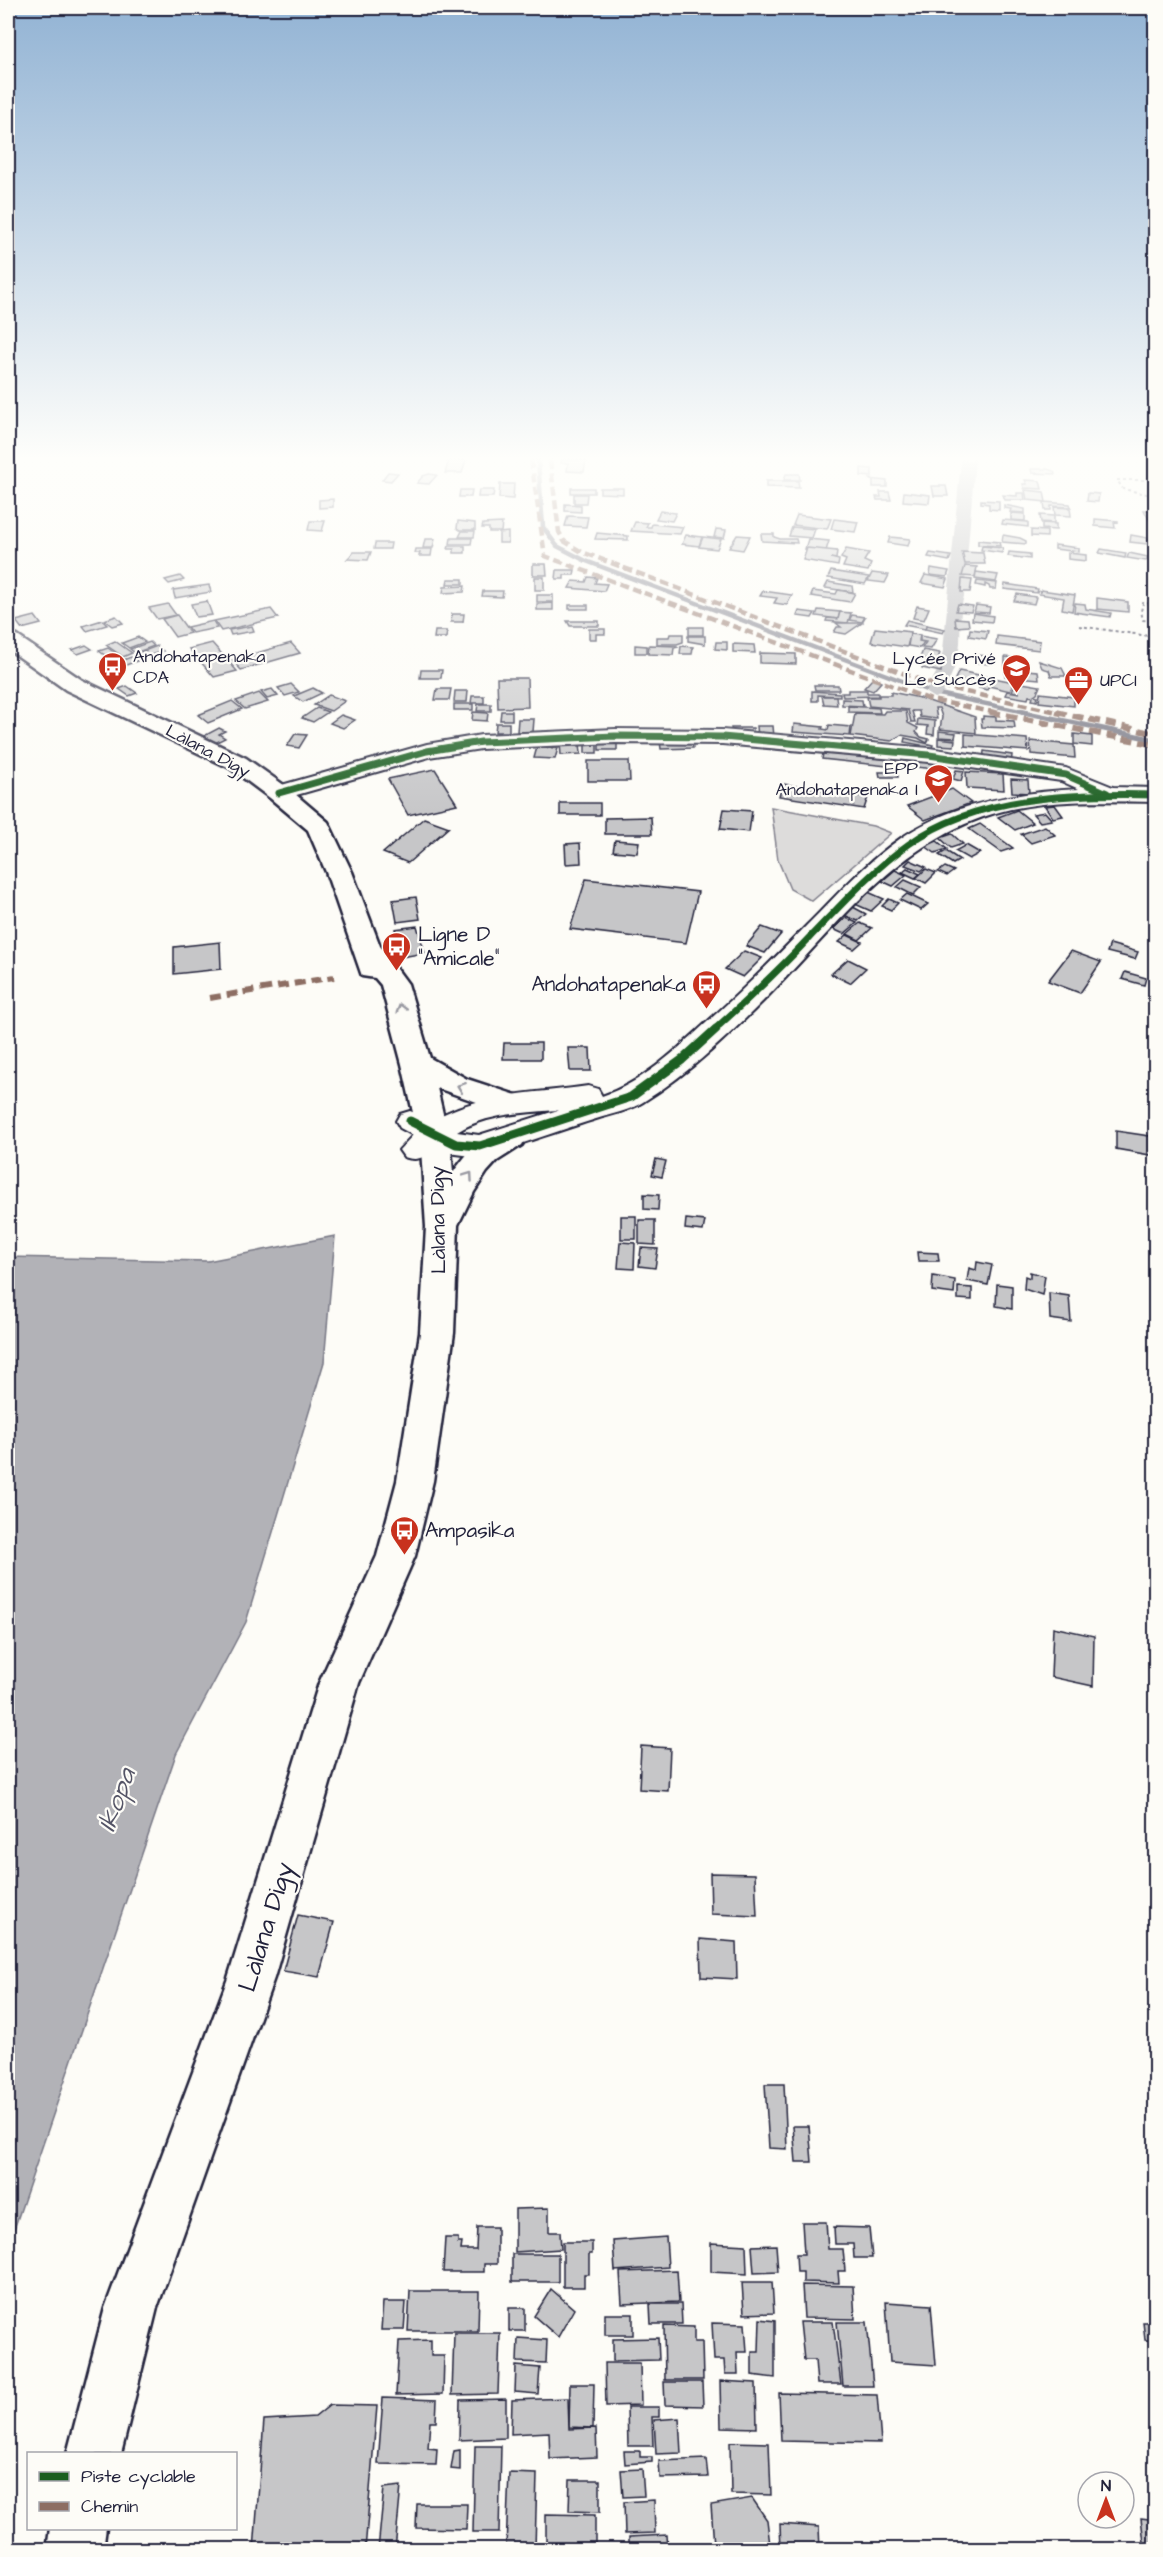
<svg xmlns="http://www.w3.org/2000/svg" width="1163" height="2557" font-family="'Architects Daughter',sans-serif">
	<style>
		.green { fill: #dddcdb; stroke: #807f8b; stroke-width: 1.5 }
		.water { fill: #b2b2b7; stroke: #787885; stroke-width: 1.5 }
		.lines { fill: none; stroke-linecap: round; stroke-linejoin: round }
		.stream-far1 { stroke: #787885; stroke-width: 4.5 }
		.stream { stroke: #787885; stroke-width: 5 }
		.canal { fill: #b2b2b7; fill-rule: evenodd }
		.building { fill: #c6c6c8; stroke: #22223b; stroke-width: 1.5 }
		.minor-casing { stroke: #22223b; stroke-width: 4 }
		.major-casing { stroke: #22223b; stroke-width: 5 }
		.path { stroke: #22223b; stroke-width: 2; stroke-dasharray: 3 3; stroke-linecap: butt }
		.minor { fill: #fdfcf7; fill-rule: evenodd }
		.major { fill: #fdfcf7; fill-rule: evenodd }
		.quiet-far1 { stroke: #8d6e63; stroke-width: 4.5; stroke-dasharray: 9 4.5; stroke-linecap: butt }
		.quiet { stroke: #8d6e63; stroke-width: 6; stroke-dasharray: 11 6; stroke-linecap: butt }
		.cycleway-far1-casing { stroke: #fdfcf7; stroke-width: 10 }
		.cycleway-casing { stroke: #fdfcf7; stroke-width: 13 }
		.cycleway-far1 { stroke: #1b5e20; stroke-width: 7 }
		.cycleway { stroke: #1b5e20; stroke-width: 9 }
		.oneway { stroke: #9a9aa2 }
		.labels { text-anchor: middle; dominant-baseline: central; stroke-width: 4.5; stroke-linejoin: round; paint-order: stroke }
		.far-poi-label { font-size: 18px; fill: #22223b; stroke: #fdfcf7; text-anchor: start }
		.far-street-label { font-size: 18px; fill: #22223b; stroke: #fdfcf7 }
		.poi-label { font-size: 21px; fill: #22223b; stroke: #fdfcf7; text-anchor: start }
		.street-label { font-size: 21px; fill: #22223b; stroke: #fdfcf7 }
		.near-street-label { font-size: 26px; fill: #22223b; stroke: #fdfcf7 }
		.near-water-label { font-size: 27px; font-style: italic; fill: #545466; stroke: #fdfcf7 }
	</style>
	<rect width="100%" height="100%" fill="#fdfcf7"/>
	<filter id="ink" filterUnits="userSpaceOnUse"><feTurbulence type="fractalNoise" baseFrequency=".0167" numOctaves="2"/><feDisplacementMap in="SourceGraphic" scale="12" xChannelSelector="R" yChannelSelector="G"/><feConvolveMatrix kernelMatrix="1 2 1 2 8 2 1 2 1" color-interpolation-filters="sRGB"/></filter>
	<g filter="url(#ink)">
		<polygon class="green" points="771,807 873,826 891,833 812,901 790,889 778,860"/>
		<polygon class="water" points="335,1236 324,1362 246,1622 176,1754 8,2247 8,1257 208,1261"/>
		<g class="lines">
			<polyline class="stream-far1" points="538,460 543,527 557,546 586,561 934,693 1030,713"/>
			<polyline class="stream" points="1023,712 1156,740"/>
			<path class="canal" d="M961,460H975L964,596C959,612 961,627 960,643C958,662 950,681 940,696L934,698L926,693L938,669L943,651Z"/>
		</g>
		<g class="building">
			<polygon points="449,460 466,460 462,473 445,473"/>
			<polygon points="562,460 586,460 584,472 567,471 568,463 561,463"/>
			<polygon points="861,468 872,469 872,477 861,476"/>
			<polygon points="1031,469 1047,469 1054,471 1055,474 1032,473"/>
			<polygon points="388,472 398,473 391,481 382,480"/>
			<polygon points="429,474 437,475 429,484 417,483 423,476"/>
			<polygon points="786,474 799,474 800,480 784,480"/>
			<polygon points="869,479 887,481 887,487 873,487 873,481"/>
			<polygon points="1025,480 1040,481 1042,489 1024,488 1023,484 1027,484"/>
			<polygon points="766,481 798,481 799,488 766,487"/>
			<polygon points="500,484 514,484 513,499 499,498"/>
			<polygon points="932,486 946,486 948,496 934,496"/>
			<rect x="571" y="488" width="23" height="5"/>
			<polygon points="600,488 623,488 623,494 600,493"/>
			<polygon points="460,490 472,490 471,497 459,497"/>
			<polygon points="479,490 494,490 493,497 478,497"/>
			<polygon points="1025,490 1044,492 1046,502 1027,500"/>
			<polygon points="880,492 889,492 891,500 877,500 876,497 881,497"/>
			<polygon points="904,492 930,495 929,503 903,501"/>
			<polygon points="1017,493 1024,493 1025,500 1005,500 1003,495 1017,496"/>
			<polygon points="1088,493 1099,494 1098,502 1087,501"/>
			<polygon points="574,494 587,494 586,503 574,503"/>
			<polygon points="333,499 333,507 319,508 319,500"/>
			<polygon points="981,500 999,501 999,510 989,509 989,504 981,503"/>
			<polygon points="1044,502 1070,504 1071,507 1051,506 1051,510 1045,510"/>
			<polygon points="565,504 581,505 581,512 565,511"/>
			<polygon points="1004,505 1025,509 1025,513 1010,512 1011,509 1004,508"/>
			<polygon points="1054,507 1070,508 1071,516 1055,515"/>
			<polygon points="1144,510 1156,510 1156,523 1151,523"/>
			<polygon points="660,511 676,513 672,521 656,519"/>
			<polygon points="1011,513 1025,514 1025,521 1011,520"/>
			<polygon points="797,515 831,519 827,529 793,525"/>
			<polygon points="1040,515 1054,516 1054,523 1041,522"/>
			<polygon points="568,516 588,517 586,527 565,526"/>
			<polygon points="834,519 858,522 855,532 831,529"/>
			<polygon points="1095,519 1118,521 1118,523 1114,522 1115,528 1095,526"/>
			<polygon points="1003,520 1028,522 1028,527 1002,524"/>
			<polygon points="310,521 325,521 322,531 308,530"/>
			<polygon points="458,521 475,523 475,530 460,530 457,528"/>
			<polygon points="635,522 648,523 646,527 651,527 652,524 683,527 680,534 631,531"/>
			<polygon points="502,523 501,532 489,532 489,528 482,528 483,524"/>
			<polygon points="1042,523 1056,524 1056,530 1042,529"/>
			<polygon points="792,527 815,529 812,538 789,536"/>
			<polygon points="716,529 726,530 724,538 714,537"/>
			<polygon points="1031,530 1047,531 1047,537 1031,536"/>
			<polygon points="462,531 475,531 474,537 459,537"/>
			<polygon points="508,532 508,543 499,543 499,533"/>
			<polygon points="597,533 628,536 628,540 595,539"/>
			<polygon points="761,534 774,534 774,537 780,539 796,539 797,543 762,541"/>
			<polygon points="686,535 702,537 699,546 682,544"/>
			<polygon points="737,535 750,536 743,550 729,548"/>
			<polygon points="1003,535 1020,538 1026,541 1026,544 1002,542"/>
			<polygon points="1131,535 1148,538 1147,544 1130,542"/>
			<polygon points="703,537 721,539 717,549 699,547"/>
			<polygon points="890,537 910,539 908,546 888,543"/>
			<polygon points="451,538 472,538 471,544 450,544"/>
			<polygon points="425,539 435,539 433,548 423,548"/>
			<polygon points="808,539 829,541 826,551 805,549"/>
			<polygon points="978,540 999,542 1000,546 978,545"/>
			<polygon points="375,543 391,543 390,549 374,549"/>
			<polygon points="1055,545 1079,548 1079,552 1055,549"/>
			<polygon points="449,546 465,546 465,553 454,553 454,549 448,549"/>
			<polygon points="982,546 1003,548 1002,553 981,550"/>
			<polygon points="807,548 837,551 836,559 831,558 839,560 838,566 803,560"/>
			<polygon points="416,549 432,549 431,556 419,556 420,553 415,553"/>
			<polygon points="846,549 869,553 864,561 871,564 868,571 843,567 846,560 841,558"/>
			<polygon points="1101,549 1126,553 1125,558 1099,553"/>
			<polygon points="354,552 371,552 368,560 347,559"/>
			<polygon points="962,552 983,553 985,564 965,564"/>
			<polygon points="1009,552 1030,554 1030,559 1008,556"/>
			<polygon points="930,553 951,556 949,561 928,557"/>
			<polygon points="1068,553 1086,555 1086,561 1068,559"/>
			<polygon points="1129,553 1148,557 1146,561 1127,558"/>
			<polygon points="533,564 546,564 547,575 533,575"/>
			<polygon points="965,566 977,567 975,577 962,576"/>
			<polygon points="931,568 949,571 947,577 930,575"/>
			<polygon points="557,570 575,570 574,575 564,575 564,579 556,579"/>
			<polygon points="831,571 869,577 865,584 828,578"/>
			<polygon points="976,572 998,575 996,582 975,579"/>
			<polygon points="872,573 889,575 885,583 868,581"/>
			<polygon points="925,575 948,579 945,587 921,583"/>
			<polygon points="180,576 184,580 169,584 165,580"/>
			<rect x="535" y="577" width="9" height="13"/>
			<polygon points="588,577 597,578 595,583 607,584 604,591 569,588 573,581 586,582"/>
			<polygon points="448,579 463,579 463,584 447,584"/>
			<polygon points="962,579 972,580 970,592 961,592"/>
			<polygon points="977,581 997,583 996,589 990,589 989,586 985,584 985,587 976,585"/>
			<polygon points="828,582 852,586 853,592 825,588"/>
			<polygon points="1005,584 1038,589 1037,593 1004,589"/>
			<polygon points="209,585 211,592 175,598 173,590"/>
			<polygon points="465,586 464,592 443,593 444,587"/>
			<polygon points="838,590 855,593 850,602 811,596 813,591 836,594"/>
			<polygon points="1041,590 1075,595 1072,611 1062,609 1064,598 1039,594"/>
			<polygon points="483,591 503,591 502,597 482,596"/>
			<polygon points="763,591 792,595 787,605 774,603 777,598 760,596"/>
			<polygon points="1017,594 1036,597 1034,604 1014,601"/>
			<rect x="537" y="595" width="16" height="7"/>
			<polygon points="1097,598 1128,602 1128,612 1097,609"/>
			<polygon points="207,601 212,615 196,617 191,604"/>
			<polygon points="553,603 553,610 537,610 537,604"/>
			<polygon points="1075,603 1085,604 1086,609 1111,613 1110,617 1074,612"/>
			<polygon points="168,604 176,615 157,619 149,608"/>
			<polygon points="958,604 973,606 971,612 956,611"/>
			<rect x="569" y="605" width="19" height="4"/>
			<polygon points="976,605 990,607 989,613 974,612"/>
			<polygon points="917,606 929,608 924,620 913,618"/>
			<polygon points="271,609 278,618 221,631 214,621"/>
			<polygon points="818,610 840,612 838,619 816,616"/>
			<polygon points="799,611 815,613 812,618 797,616"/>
			<polygon points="840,612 851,613 848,623 826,621 827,618 838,619"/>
			<polygon points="973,613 993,616 992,622 972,620"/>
			<polygon points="452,614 464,614 463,622 451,622"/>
			<polygon points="177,615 190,633 175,637 162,619"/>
			<polygon points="852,615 865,617 862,622 849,620"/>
			<polygon points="35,616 41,624 22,629 16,621"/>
			<polygon points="116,616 123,623 112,626 104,620"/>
			<polygon points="955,618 968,619 969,626 956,627"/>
			<polygon points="102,620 107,625 87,631 83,626"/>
			<polygon points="907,620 927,625 925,629 904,625"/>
			<polygon points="213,621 217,628 192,633 187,627"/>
			<polygon points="567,621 599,621 599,626 570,626"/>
			<polygon points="836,623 862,623 846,634 834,632 837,627 841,627"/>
			<polygon points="927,625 945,629 943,633 925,629"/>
			<polygon points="252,626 254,631 231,635 229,630"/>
			<rect x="689" y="627" width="14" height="8"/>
			<polygon points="875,628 911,632 907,647 871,642"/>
			<polygon points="589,629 605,629 605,634 596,634 596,639 589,639"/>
			<polygon points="970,629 988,631 986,639 969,636"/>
			<polygon points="435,631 447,631 446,638 434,638"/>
			<polygon points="670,634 683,634 683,642 677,644 657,644 657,637 669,637"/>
			<polygon points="910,634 920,635 919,641 924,642 920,648 908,646"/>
			<polygon points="688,636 705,636 705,644 688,641"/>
			<polygon points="920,636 937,639 931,649 922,648 926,642 920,641"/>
			<polygon points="997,636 1040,641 1039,650 996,645"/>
			<polygon points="138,637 145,642 129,648 122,643"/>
			<polygon points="115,641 132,653 123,657 106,645"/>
			<polygon points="150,642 154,646 135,653 130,649"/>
			<polygon points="716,642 727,642 727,650 715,649"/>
			<polygon points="212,643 237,671 214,677 189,649"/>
			<polygon points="291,643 300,653 241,670 232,660"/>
			<polygon points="733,644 754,645 755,653 733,652"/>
			<polygon points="86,645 92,649 78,654 72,650"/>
			<polygon points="635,645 647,646 647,653 635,653"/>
			<polygon points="649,645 677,646 678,647 674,648 673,655 648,654"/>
			<polygon points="157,646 163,651 142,658 136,654"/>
			<polygon points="681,646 693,647 692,654 680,654"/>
			<polygon points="108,648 122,658 113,661 99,651"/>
			<polygon points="923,650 940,653 937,661 920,658"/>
			<polygon points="760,653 796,654 796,664 760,663"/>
			<polygon points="974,655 988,656 988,664 974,662"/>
			<polygon points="131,657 137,661 107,672 102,668"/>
			<polygon points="1005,657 1024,659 1024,672 1026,670 1038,671 1039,679 1005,676"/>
			<polygon points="923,660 942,662 941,672 922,668"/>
			<polygon points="1039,661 1062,668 1066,676 1051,676 1049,670 1042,668"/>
			<polygon points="421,670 442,670 441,678 420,678"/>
			<polygon points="959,671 1014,682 1010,691 989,686 987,690 979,688 981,684 955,679"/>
			<polygon points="497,678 527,678 528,707 498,708"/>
			<polygon points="872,679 881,682 873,691 864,688"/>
			<polygon points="1016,682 1040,686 1037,693 1034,695 1038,696 1037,701 1032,700 1033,697 1029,696 1028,699 1005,695 1007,691 1020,693 1012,691"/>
			<polygon points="291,684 299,692 285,696 278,688"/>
			<polygon points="814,685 838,685 839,690 815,690"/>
			<polygon points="127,686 137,693 129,696 119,689"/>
			<polygon points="313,688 322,693 303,702 294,696"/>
			<polygon points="272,689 278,696 267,699 261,692"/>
			<polygon points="437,689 451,689 449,700 435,700"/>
			<polygon points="848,690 867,690 867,693 878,693 878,696 843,697 842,693 848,693"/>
			<polygon points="455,691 468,691 467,702 454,702"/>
			<polygon points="812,691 840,693 840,696 818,695 818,701 812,701"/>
			<polygon points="891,692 920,698 975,717 976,733 940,729 942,717 939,708 935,708 937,719 920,717 919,711 912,711 915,722 911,722 908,710 869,706 867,697 879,697 879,695 891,695"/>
			<polygon points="259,693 268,702 245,709 236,701"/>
			<polygon points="1040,693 1074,697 1074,706 1039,702"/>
			<polygon points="329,695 345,701 331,711 314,705"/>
			<polygon points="472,696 484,696 484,703 471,703"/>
			<polygon points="822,696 836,696 837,705 824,704"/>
			<polygon points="842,699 862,700 863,706 842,705"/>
			<polygon points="232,701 242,709 208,723 198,715"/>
			<rect x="454" y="704" width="19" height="6"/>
			<polygon points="478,704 491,704 491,711 477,711"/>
			<polygon points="848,706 879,708 880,713 848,712"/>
			<polygon points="317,708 328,712 313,722 302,718"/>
			<polygon points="501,711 512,711 512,720 500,720"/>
			<polygon points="885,711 906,711 908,723 918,728 916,732 921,737 929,739 927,743 918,738 901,735 892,741 851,736 855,713 883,714"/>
			<polygon points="473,712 488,713 487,721 472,720"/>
			<polygon points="341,715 355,720 343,728 330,723"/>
			<polygon points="983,716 996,717 996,720 1014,721 1015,728 982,727 981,719 983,719"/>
			<polygon points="518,719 534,719 533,732 517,732"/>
			<polygon points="918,719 935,721 934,735 927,734 928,726 917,725"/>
			<polygon points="496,723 509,723 509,732 495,732"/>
			<polygon points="794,724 823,727 822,729 828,730 829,725 851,727 850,736 793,732"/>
			<polygon points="757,726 773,726 774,737 758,737"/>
			<polygon points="219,728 225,731 219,734 225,738 215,743 204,736"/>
			<polygon points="731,728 753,728 754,735 732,735"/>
			<polygon points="939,731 956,733 955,738 939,737"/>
			<polygon points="295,734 307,735 299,748 287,746"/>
			<polygon points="965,734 1027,739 1028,751 965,746"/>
			<polygon points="1074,734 1092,736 1092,746 1074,744"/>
			<polygon points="905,738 933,745 930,754 919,752 921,745 904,742"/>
			<polygon points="938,738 955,740 954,746 938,745"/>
			<polygon points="692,740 693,748 661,749 660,741"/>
			<polygon points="1030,741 1074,745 1075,758 1031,754"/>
			<polygon points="617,742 617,750 599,750 599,743"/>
			<polygon points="560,743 580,743 581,754 561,755"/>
			<rect x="585" y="745" width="12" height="8"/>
			<polygon points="537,747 558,748 555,759 534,758"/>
			<polygon points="824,748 889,755 887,766 822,759"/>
			<polygon points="984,751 1012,755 1011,765 983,762"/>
			<polygon points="896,756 936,760 936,769 895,765"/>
			<polygon points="588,761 629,761 630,781 588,781"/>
			<polygon points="435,769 457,804 408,815 388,779"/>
			<polygon points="956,770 964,771 961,781 953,779"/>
			<polygon points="879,772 897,772 898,777 880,777"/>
			<polygon points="966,772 1003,774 1004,790 967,788"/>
			<polygon points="1011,779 1028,780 1029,793 1012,792"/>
			<polygon points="783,784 868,797 864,809 779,796"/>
			<polygon points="952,789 971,803 925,820 907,806"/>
			<rect x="560" y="803" width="40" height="12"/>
			<polygon points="1055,805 1063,816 1053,818 1045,806"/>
			<polygon points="724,809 752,811 749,832 720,829"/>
			<polygon points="1017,810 1033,823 1015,830 998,817"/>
			<polygon points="1045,812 1052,820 1040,822 1033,814"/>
			<polygon points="651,817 652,834 605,834 605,818"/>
			<polygon points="424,818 449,827 408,863 383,853"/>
			<polygon points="980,824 1013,848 1001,852 969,829"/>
			<polygon points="1045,826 1055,835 1031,843 1021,834"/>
			<polygon points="952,834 963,844 951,848 940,838"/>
			<polygon points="615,840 639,842 637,853 613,851"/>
			<polygon points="937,841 947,849 935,853 925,846"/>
			<polygon points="580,843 581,863 566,864 565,844"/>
			<polygon points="966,845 980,853 969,859 955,851"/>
			<polygon points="946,851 960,860 953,864 939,855"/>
			<polygon points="910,860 926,867 921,871 905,865"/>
			<polygon points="945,867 954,871 947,876 938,872"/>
			<polygon points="907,868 920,874 915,878 902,872"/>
			<polygon points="926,869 936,873 926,883 916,878"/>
			<polygon points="895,870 906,875 893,886 882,881"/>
			<polygon points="586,879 698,892 686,943 570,929"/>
			<polygon points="905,880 921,887 913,895 897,887"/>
			<polygon points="868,892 884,899 871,911 855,904"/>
			<polygon points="907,894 928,904 921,910 900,900"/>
			<polygon points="416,897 420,919 397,922 393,900"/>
			<polygon points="889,899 898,903 891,910 882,906"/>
			<polygon points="853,907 866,914 858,921 844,915"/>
			<polygon points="846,918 857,923 844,934 833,929"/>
			<polygon points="860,923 872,928 859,940 847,934"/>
			<polygon points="417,926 425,953 402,957 395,929"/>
			<polygon points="762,927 781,934 765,953 746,946"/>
			<polygon points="847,935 862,942 854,949 839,942"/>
			<polygon points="220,942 221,969 174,974 174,947"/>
			<polygon points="1110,944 1138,952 1135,959 1107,952"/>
			<polygon points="744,951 762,958 743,977 725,969"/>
			<polygon points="1071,951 1101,962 1080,993 1048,981"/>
			<polygon points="848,959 866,968 850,983 831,974"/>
			<polygon points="1125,972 1146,978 1144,985 1122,979"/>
			<polygon points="504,1043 541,1043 541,1059 503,1059"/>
			<polygon points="568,1048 590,1048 591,1071 570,1071"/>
			<polygon points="1116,1131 1156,1137 1156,1156 1116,1149"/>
			<polygon points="656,1159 666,1161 662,1177 652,1175"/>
			<polygon points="644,1194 659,1195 658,1210 644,1209"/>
			<rect x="621" y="1216" width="15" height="23"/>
			<polygon points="686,1219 705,1221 703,1231 685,1229"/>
			<polygon points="639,1220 655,1220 655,1245 639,1244"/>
			<polygon points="620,1242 635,1243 634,1269 618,1268"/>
			<polygon points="641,1248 658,1249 655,1268 639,1266"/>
			<polygon points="917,1252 938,1253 939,1261 918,1261"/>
			<polygon points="977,1262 992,1265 988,1285 967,1281 969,1268 976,1270"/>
			<polygon points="1030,1272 1045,1276 1042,1295 1024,1289 1025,1276 1030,1278"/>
			<polygon points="933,1276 955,1280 954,1294 932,1291"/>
			<polygon points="997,1284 1012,1286 1012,1309 996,1306"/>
			<polygon points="958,1287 972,1288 972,1300 958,1299"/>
			<polygon points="1049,1293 1069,1296 1071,1322 1050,1319"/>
			<polygon points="1053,1627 1094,1636 1093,1686 1051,1677"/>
			<polygon points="641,1746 670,1748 668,1791 639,1789"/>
			<polygon points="710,1873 755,1874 757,1916 711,1914"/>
			<polygon points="298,1915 334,1922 319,1977 283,1971"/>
			<polygon points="700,1939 736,1942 737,1979 701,1977"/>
			<polygon points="765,2084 784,2084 787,2149 769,2148"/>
			<polygon points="793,2126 809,2126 812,2162 796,2162"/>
			<polygon points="549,2208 549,2232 560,2232 561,2249 515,2252 515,2209"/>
			<polygon points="802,2222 826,2222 828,2249 843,2249 845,2271 838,2271 839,2283 803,2282 803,2272 797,2272 796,2254 804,2254"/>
			<polygon points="477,2227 497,2227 497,2264 484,2264 484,2272 443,2272 445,2238 458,2238 458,2243 462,2243 461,2250 476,2250"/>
			<polygon points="834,2227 869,2228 872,2258 854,2258 853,2244 835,2244"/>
			<polygon points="666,2237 668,2267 615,2271 613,2241"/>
			<polygon points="563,2242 592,2242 592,2254 589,2254 589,2274 584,2274 584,2287 563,2287"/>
			<polygon points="711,2243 746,2245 747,2274 711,2272"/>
			<polygon points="776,2245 778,2272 754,2273 752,2246"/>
			<rect x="512" y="2254" width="46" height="28"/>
			<polygon points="677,2270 679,2302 622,2304 620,2272"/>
			<polygon points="742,2282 772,2282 774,2313 744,2314"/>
			<polygon points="802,2285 853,2286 855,2319 804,2318"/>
			<polygon points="551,2289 574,2309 558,2337 534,2316"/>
			<polygon points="410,2291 479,2291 478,2331 408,2331"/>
			<polygon points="383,2302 406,2302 404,2330 381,2330"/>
			<polygon points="886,2302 931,2305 936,2365 890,2362"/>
			<polygon points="650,2304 681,2304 682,2324 651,2324"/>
			<rect x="509" y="2308" width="16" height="23"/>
			<polygon points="1150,2309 1156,2309 1156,2341 1145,2340 1143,2322 1151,2322"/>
			<rect x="605" y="2314" width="28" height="21"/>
			<polygon points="760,2319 775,2321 775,2378 752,2375 752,2352 759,2352"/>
			<polygon points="800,2322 833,2322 841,2384 817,2384 815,2360 804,2360"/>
			<polygon points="837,2322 867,2322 873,2386 843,2386"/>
			<polygon points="712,2323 745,2324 747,2352 737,2352 738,2374 725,2374 724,2360 714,2360"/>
			<polygon points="664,2326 694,2327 694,2342 702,2342 703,2380 665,2380"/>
			<polygon points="454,2333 500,2333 498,2394 452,2395"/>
			<polygon points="518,2338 547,2340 546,2363 517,2362"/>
			<polygon points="658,2338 659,2360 613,2361 613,2339"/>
			<polygon points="431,2340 431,2356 444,2356 443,2394 396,2395 399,2341"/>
			<polygon points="605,2363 640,2363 641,2405 606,2406"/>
			<polygon points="516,2366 540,2368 538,2394 515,2392"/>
			<polygon points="720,2381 756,2383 757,2428 721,2427"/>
			<polygon points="664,2382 702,2382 703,2406 665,2405"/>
			<polygon points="570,2384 594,2384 593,2428 569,2427"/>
			<polygon points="779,2393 877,2395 881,2443 781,2441"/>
			<polygon points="383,2398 437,2400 436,2422 430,2422 428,2448 437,2449 436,2465 378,2464"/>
			<polygon points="568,2398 569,2429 596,2428 597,2457 550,2459 549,2432 511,2434 512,2400"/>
			<polygon points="506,2399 506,2438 459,2440 460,2400"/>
			<polygon points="330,2405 377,2406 365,2550 254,2550 264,2420 315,2417"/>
			<polygon points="627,2407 659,2407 659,2417 652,2417 653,2446 628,2446"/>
			<polygon points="679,2418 681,2453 656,2454 654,2420"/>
			<polygon points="730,2442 769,2443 771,2495 731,2494"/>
			<polygon points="475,2446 501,2446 499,2532 473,2532"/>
			<polygon points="460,2450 460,2470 451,2469 454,2451"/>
			<polygon points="624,2451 640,2451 640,2457 652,2457 652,2462 625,2464"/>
			<polygon points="706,2459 708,2477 660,2478 659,2461"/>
			<polygon points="642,2469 644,2496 623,2497 621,2470"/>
			<polygon points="509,2473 537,2474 535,2548 506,2548"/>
			<polygon points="570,2480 600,2480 600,2512 569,2511"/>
			<polygon points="401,2486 395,2550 378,2550 384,2488"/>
			<polygon points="752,2498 767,2520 770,2545 714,2545 711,2505"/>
			<polygon points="654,2500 655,2533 625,2534 624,2502"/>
			<polygon points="417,2504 467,2504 466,2529 416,2528"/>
			<polygon points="546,2514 595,2515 595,2545 546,2544"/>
			<polygon points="1141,2518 1156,2520 1156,2550 1145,2550"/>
			<polygon points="780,2524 819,2527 820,2550 781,2550"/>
			<polygon points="667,2535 668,2550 629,2550 629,2537"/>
		</g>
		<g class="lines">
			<defs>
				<path id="minor" d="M615,729L722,730L929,748L1066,768L1113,787L1156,788V802C1108,801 1058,799 1011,809C905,833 845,917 774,990C734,1031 691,1072 643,1102C630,1111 611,1114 596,1119C558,1131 519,1145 480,1157L456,1154L437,1147C425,1157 419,1162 404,1157L399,1150L413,1135L400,1128L396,1121L400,1114L410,1111L433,1120C480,1092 535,1094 588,1086L598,1089L602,1096C642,1083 675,1051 706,1023C741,992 774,959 807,925C837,895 866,862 901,838C952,803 1018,792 1079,789L1061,781L929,762L722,744L615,743L481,749L429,757L279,800L271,798L267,793L271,788L427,744L481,735ZM558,1110L479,1135L457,1132C487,1113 524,1113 558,1110Z"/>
				<g id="major">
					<path d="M8,634L16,635L82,680L246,758L288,788L328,822L352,872L380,946L408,984L430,1058L467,1079L519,1096L523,1103L519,1110L508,1113L437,1088L451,1148L453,1173C468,1151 493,1121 522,1129L526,1137L522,1145L497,1161L487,1172L474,1192L458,1225L454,1333L433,1481L415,1556L359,1683L274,1978L157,2308L121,2454H67L105,2308L228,1978L319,1683L377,1556L397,1481L420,1333L426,1227L421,1148L402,1064L381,985L375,978L362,976L326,872L308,830L270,798L230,768L66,690L8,649Z"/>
					<polygon points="50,2528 106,2528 103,2550 47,2550"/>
				</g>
			</defs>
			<use href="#minor" class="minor-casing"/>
			<use href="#major" class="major-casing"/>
			<g class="path">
				<polyline points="1156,480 1117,480 1123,489 1156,496"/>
				<polyline points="1156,572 1151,577 1150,587 1156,588"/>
				<polyline points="1156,604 1143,603 1141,611 1143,620 1156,622"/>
				<polyline points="1079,626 1156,637"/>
			</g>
			<use href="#minor" class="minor"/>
			<use href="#major" class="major"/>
			<g class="quiet-far1">
				<polyline points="531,460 545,556 931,700 998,713"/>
				<polyline points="550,460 559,532 564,541 582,552 934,685 1062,713"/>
			</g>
			<g class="quiet">
				<polyline points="990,712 1156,745"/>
				<polyline points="1056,712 1156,734"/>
				<polyline points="210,998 334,977"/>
			</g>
			<defs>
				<g id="cycleway-far1">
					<polyline points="279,793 427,751 481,742 615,736 722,737 929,755 1066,775 1107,793"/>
					<path d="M714,1030C747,1000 779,970 809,938C841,905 872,870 909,844C978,795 1075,793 1156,795"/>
				</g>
				<polyline id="cycleway" points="410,1121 456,1144 480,1146 631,1097 682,1060 716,1029"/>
			</defs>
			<use href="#cycleway-far1" class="cycleway-far1-casing"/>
			<use href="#cycleway" class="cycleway-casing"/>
			<use href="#cycleway-far1" class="cycleway-far1"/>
			<use href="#cycleway" class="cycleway"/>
		</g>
		<defs><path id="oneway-chevron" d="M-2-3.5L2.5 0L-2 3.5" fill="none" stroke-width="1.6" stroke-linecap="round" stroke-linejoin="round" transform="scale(1.5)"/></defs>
		<g class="oneway">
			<use href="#oneway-chevron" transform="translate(401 1008) rotate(-106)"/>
			<use href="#oneway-chevron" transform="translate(461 1087) rotate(-159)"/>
			<use href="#oneway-chevron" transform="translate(469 1176) rotate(-55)"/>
		</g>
	</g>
	<linearGradient id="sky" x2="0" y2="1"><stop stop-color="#92b3d4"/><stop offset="0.56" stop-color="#fefefb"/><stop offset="1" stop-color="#fefefb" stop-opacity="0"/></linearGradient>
	<rect width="1163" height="818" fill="url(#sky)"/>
	<defs>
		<symbol id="bus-pin" viewBox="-11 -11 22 30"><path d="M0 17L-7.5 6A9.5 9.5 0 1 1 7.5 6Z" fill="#c8321e" stroke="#fdfcf7"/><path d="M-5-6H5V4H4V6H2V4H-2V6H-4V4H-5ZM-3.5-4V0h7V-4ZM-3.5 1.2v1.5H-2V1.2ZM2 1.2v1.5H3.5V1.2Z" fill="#fff"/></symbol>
		<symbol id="school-pin" viewBox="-11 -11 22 30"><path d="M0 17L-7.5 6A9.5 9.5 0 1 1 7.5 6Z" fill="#c8321e" stroke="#fdfcf7"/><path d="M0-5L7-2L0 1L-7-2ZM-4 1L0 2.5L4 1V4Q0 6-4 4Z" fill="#fff"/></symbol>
		<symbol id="office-pin" viewBox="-11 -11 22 30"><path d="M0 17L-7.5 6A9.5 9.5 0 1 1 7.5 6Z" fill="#c8321e" stroke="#fdfcf7"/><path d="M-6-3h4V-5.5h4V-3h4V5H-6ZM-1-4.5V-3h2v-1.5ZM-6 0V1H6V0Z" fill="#fff"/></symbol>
	</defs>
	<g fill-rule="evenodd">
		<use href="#bus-pin" x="96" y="650" width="33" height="45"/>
		<use href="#school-pin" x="1000" y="652" width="33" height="45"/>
		<use href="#office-pin" x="1062" y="664" width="33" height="45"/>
		<use href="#school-pin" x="922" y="762" width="33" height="45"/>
		<use href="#bus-pin" x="380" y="930" width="33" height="45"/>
		<use href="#bus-pin" x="690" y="968" width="33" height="45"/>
		<use href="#bus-pin" x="388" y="1514" width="33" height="45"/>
	</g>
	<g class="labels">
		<g class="far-poi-label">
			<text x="133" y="656">Andohatapenaka<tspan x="133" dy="21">CDA</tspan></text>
			<text x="996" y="658" text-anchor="end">Lycée Privé<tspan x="996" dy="21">Le Succès</tspan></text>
			<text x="1100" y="680">UPCI</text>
			<text x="918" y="768" text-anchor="end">EPP<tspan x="918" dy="21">Andohatapenaka I</tspan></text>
		</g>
		<g class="far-street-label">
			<text transform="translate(208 751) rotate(28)">Làlana Digy</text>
		</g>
		<g class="poi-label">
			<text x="418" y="934">Ligne D<tspan x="418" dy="24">"Amicale"</tspan></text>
			<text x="686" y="984" text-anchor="end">Andohatapenaka</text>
			<text x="425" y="1530">Ampasika</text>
		</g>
		<g class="street-label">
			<text transform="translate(438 1220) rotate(-91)">Làlana Digy</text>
		</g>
		<g class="near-street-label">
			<text transform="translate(266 1927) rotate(-73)">Làlana Digy</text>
		</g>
		<g class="near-water-label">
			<text transform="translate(117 1800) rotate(-70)">Ikopa</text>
		</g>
	</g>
	<rect width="1163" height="2557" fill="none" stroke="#fdfcf7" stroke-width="30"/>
	<rect x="15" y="15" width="1133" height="2527" fill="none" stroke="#22223b" stroke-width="2" filter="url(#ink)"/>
	<rect x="27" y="2452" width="210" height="78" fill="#fdfcf7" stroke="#a5a5ac" stroke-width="1.5"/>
	<rect x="39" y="2472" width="30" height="9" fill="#1b5e20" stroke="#a5a5ac" stroke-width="1.5"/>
	<text x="81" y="2482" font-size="18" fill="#22223b">Piste cyclable</text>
	<rect x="39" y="2502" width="30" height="9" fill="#8d6e63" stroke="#a5a5ac" stroke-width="1.5"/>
	<text x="81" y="2512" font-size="18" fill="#22223b">Chemin</text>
	<g transform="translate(1106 2500)"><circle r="28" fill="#fdfcf7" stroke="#a5a5ac" stroke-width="1.5"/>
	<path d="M0-4.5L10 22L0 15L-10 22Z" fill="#c8321e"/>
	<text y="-9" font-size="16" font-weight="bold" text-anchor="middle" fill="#22223b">N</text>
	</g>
</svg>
